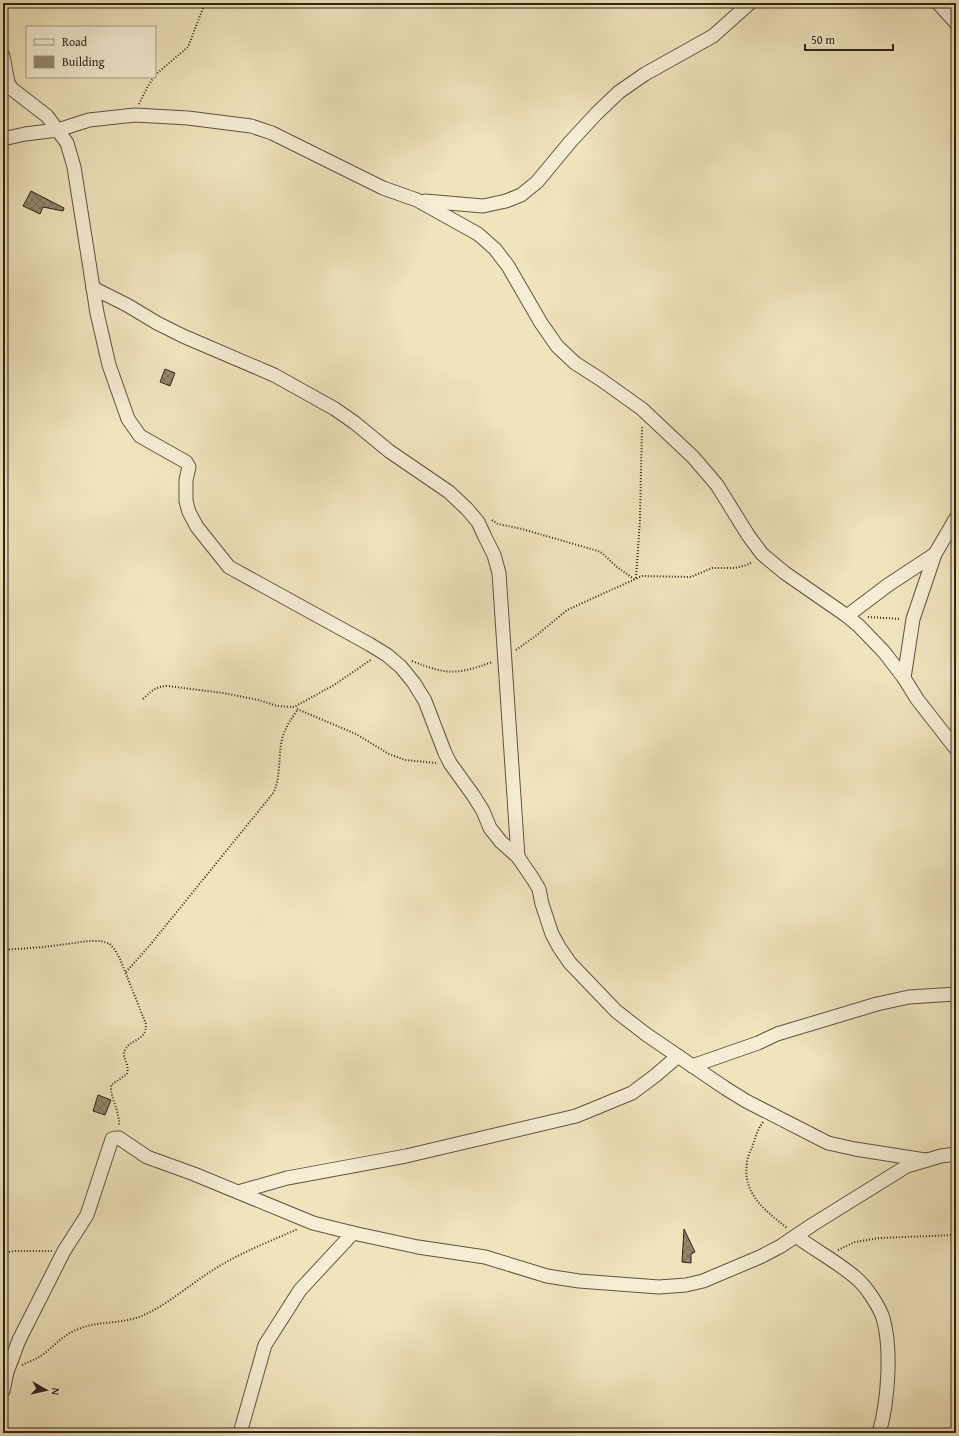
<svg xmlns="http://www.w3.org/2000/svg" width="959" height="1436" font-family="'Gentium Book Plus',serif">
	<style>
		.building { fill: url(#building-cross-hatch); stroke: #2f2416 }
		.lines { fill: none; stroke-linecap: round; stroke-linejoin: round }
		.street-casing { stroke: #5f5440; stroke-width: 15 }
		.path { stroke: #2f2416; stroke-width: 2; stroke-dasharray: 1 2; stroke-linecap: butt }
		.street { stroke: #f5edd4; stroke-width: 13 }
	</style>
	<defs>
		<pattern id="building-cross-hatch" width="8" height="8" patternUnits="userSpaceOnUse"><rect width="8" height="8" fill="#93886d"/><path d="M0 0l8 8M0 8l8-8" fill="none" stroke="#786f59"/></pattern>
	</defs>
	<rect width="100%" height="100%" fill="#f0e4bd"/>
	<filter id="stains"><feTurbulence type="fractalNoise" baseFrequency=".005" numOctaves="4"/><feColorMatrix values="0 0 0 0 .2 0 0 0 0 .09 0 0 0 0 .02 0 0 0 .5 -.17"/></filter>
	<radialGradient id="worn" r=".72"><stop offset=".6" stop-color="#630" stop-opacity="0"/><stop offset="1" stop-color="#630" stop-opacity=".3"/></radialGradient>
	<g class="building">
		<polygon points="31,191 64,208 63,211 43,207 40,214 23,206"/>
		<polygon points="165,369 175,373 170,386 160,382"/>
		<polygon points="98,1095 111,1100 105,1115 93,1111"/>
		<polygon points="684,1229 695,1252 691,1254 691,1263 682,1262"/>
	</g>
	<g class="lines">
		<defs>
			<g id="street">
				<polyline points="938,3 956,23"/>
				<polyline points="3,56 8,83 12,89 47,116 67,143 74,167 97,313 109,365 128,419 140,436 186,462 189,467 186,480 186,501 189,512 197,527 229,567 369,644 387,655 401,667 414,683 425,701 445,753 450,763 473,795 483,811 490,828 501,842 518,857 533,879 539,889 542,904 552,934 559,947 570,963 616,1011 647,1035 725,1088 746,1101 828,1143 855,1149 925,1160"/>
				<polyline points="3,139 25,134 58,130 89,120 135,115 188,118 251,126 272,133 383,188 417,200 478,234 495,249 508,266 541,323 557,346 575,363 600,379 642,409 693,457 717,485 748,535 762,554 785,573 847,616 859,626 884,652 904,678 917,699 956,749"/>
				<polyline points="425,201 483,206 506,201 521,195 537,182 571,141 597,113 619,92 645,74 713,36 750,3"/>
				<polyline points="93,288 127,305 157,323 183,336 274,375 335,409 355,423 389,451 449,492 467,509 478,522 485,537 494,555 499,573 518,857"/>
				<polyline points="847,616 888,585 935,554"/>
				<polyline points="904,678 913,619 935,554 956,518"/>
				<polyline points="692,1066 758,1043 777,1034 877,1004 909,997 956,994"/>
				<polyline points="238,1192 287,1178 406,1156 576,1116 632,1093 656,1075 678,1056"/>
				<path d="M796,1236C816,1251 838,1262 856,1278C866,1286 879,1306 883,1318C892,1349 888,1403 879,1433"/>
				<polyline points="3,1391 7,1372 19,1340 64,1251 87,1215 112,1139 115,1138 119,1138 147,1157 194,1174 313,1223 353,1233 418,1247 485,1257 547,1276 579,1281 659,1287 686,1285 703,1281 760,1257 781,1246 812,1225 907,1166 941,1156 956,1154"/>
				<polyline points="240,1433 265,1345 300,1290 353,1233"/>
			</g>
		</defs>
		<use href="#street" class="street-casing"/>
		<g class="path">
			<polyline points="155,75 188,47 205,3"/>
			<polyline points="139,104 148,86 154,77"/>
			<polyline points="492,520 498,524 522,529 598,551 602,553 617,567 634,579"/>
			<polyline points="636,578 640,519 642,426"/>
			<polyline points="868,617 901,619"/>
			<polyline points="516,650 537,635 567,610 642,576 691,577 712,568 735,568 747,565 752,562"/>
			<path d="M412,661C447,675 457,675 492,662"/>
			<path d="M143,699C151,691 157,686 168,686L223,693L259,700L277,706L294,707L334,685L372,659"/>
			<polyline points="297,709 356,734 389,754 405,760 436,763"/>
			<path d="M3,950L44,947L89,941H101L110,944L115,950L120,959L146,1024C146,1042 131,1038 125,1050C121,1057 130,1064 127,1074L111,1085C110,1098 120,1111 119,1126"/>
			<path d="M126,972L150,945L274,792C281,775 278,757 282,739C285,728 291,719 298,709"/>
			<path d="M763,1122C757,1130 755,1139 752,1148C750,1152 747,1158 747,1163C742,1194 766,1211 787,1228"/>
			<polyline points="838,1250 855,1242 879,1238 956,1235"/>
			<polyline points="3,1253 14,1251 52,1251"/>
			<path d="M22,1365C28,1362 34,1360 39,1357C52,1349 61,1336 76,1330C97,1320 122,1325 144,1315C172,1302 196,1279 223,1264C247,1250 273,1240 298,1229"/>
		</g>
		<use href="#street" class="street"/>
	</g>
	<rect width="959" height="1436" fill="none" stroke="#f0e4bd" stroke-width="16"/>
	<rect x="4" y="4" width="951" height="1428" fill="none" stroke="#2f2416" stroke-width="2"/>
	<rect x="8" y="8" width="943" height="1420" fill="none" stroke="#2f2416"/>
	<rect x="26" y="26" width="130" height="52" fill="#f5edd4" stroke="#a69d88"/>
	<rect x="34" y="39" width="20" height="6" fill="#f5edd4" stroke="#a69d88"/>
	<text x="62" y="46" font-size="12" fill="#2f2416">Road</text>
	<rect x="34" y="56" width="20" height="12" fill="#93886d" stroke="#a69d88"/>
	<text x="62" y="66" font-size="12" fill="#2f2416">Building</text>
	<g transform="translate(46 1390) rotate(98)" stroke="#f5edd4" stroke-width="3" paint-order="stroke">
	<path d="M0-3L7 15L0 10L-7 15Z" fill="#2f2416"/>
	<text y="-6" font-size="11" font-weight="bold" text-anchor="middle" fill="#2f2416">N</text>
	</g>
	<path d="M805 44v6h88v-6" fill="none" stroke="#2f2416" stroke-width="2"/>
	<text x="811" y="44" font-size="12" fill="#2f2416" stroke="#f5edd4" stroke-width="3" paint-order="stroke">50 m</text>
	<rect width="100%" height="100%" filter="url(#stains)"/>
	<rect width="100%" height="100%" fill="url(#worn)"/>
</svg>
